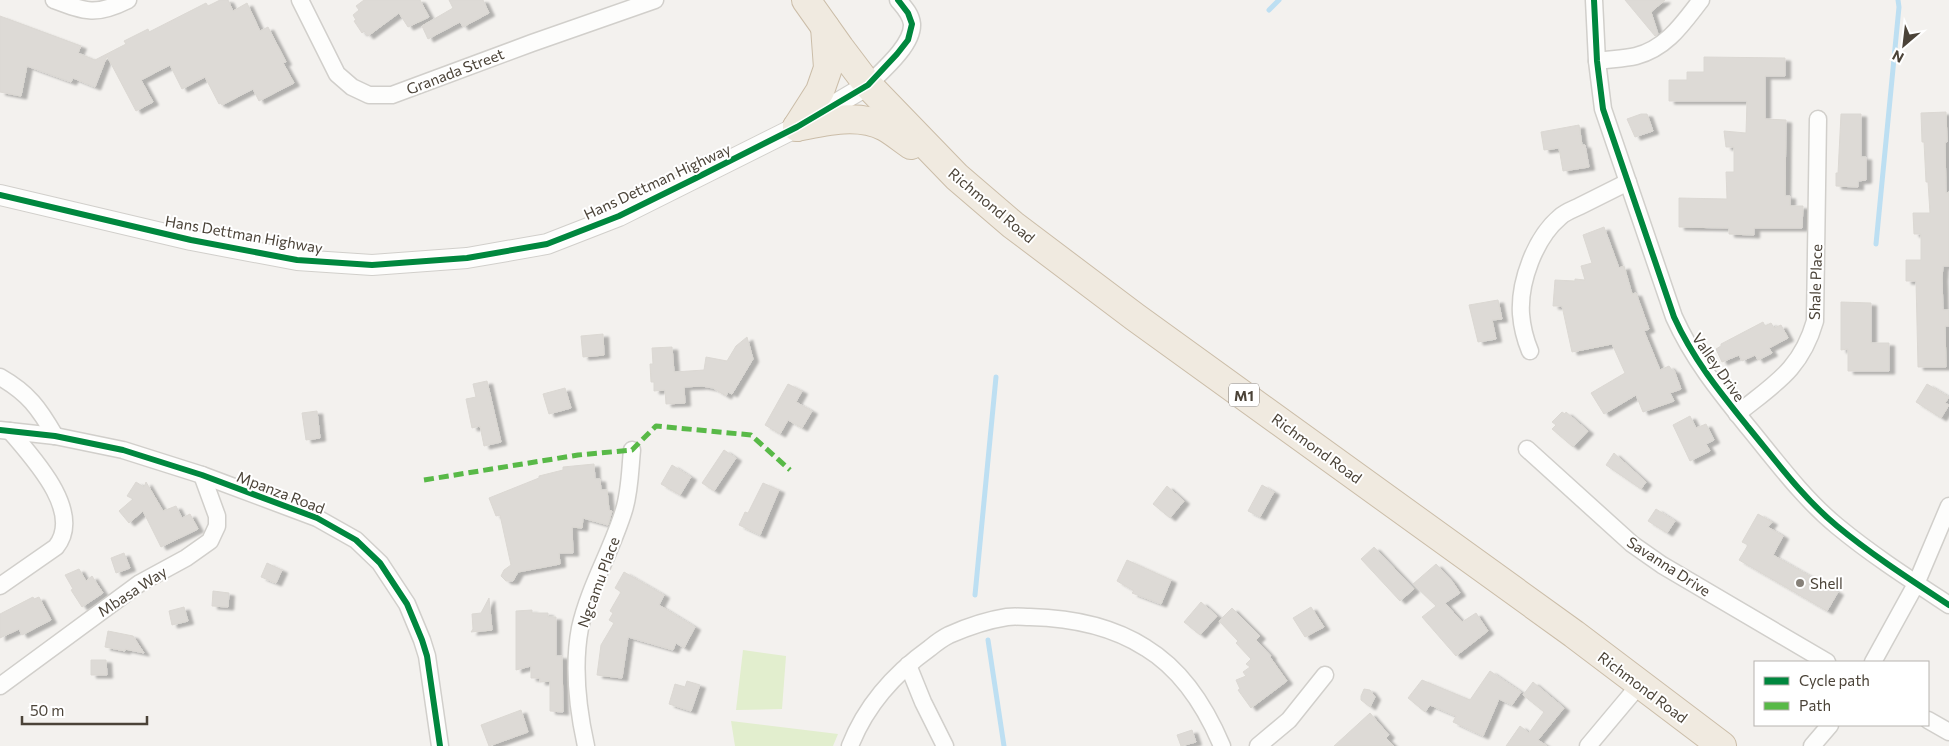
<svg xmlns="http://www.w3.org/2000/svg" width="1949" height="746" font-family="Commissioner,sans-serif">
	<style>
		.green { fill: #e2eece }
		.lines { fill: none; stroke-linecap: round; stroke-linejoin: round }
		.stream { stroke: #bddff2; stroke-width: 5 }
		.building { fill: #dddad6; stroke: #dbd8d3; filter: url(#shadow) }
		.minor-casing { stroke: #d1cfcb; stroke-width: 19 }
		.tertiary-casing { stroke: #d1cfcb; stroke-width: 22 }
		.trunk-casing { stroke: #cbbda8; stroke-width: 30 }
		.minor { stroke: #fdfdfc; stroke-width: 16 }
		.tertiary { stroke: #fdfdfc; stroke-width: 20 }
		.trunk { stroke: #f0eae0; stroke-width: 28 }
		.quiet { stroke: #58b947; stroke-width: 5; stroke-dasharray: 10 5; stroke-linecap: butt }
		.cycleway-casing { stroke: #fff; stroke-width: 9 }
		.cycleway { stroke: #00873e; stroke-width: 6 }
		.poi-dot { fill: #868078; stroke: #fff; stroke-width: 2 }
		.labels { text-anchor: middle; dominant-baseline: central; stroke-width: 4; stroke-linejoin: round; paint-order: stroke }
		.shield { fill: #fff; stroke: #817b74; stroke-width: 1 }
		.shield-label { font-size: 14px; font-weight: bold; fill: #4b4338 }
		.street-label { font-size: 15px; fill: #4b4338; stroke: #fff }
		.poi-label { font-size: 15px; fill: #4b4338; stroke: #fff; text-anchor: start }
	</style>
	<defs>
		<filter id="shadow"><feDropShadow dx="5.5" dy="3" stdDeviation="1" flood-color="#0004"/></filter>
	</defs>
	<rect width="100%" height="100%" fill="#f3f1ee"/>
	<g class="green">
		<polygon points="743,650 786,656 782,709 736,710"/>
		<polygon points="731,721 838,734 833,746 735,746"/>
	</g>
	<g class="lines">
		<g class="stream">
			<polyline points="1269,10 1279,0"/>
			<polyline points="1876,244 1899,7 1898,0"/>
			<polyline points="975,595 996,377"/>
			<polyline points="988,640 1004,746"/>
		</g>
	</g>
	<g class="building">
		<polygon points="220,0 228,0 233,11 247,3 260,31 268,27 286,62 283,63 294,83 259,101 253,89 222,105 221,103 219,104 205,77 182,89 170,65 141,80 153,102 136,111 107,56 95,87 73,78 71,82 27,66 21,96 0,92 0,16 81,46 78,53 95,60 126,44 124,41 148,29 149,32 206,3 208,6"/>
		<polygon points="364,0 420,0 429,17 408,27 399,13 368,36 364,31 362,33 354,21 356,20 353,15 359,10 356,6"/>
		<polygon points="449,0 483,0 489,13 463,27 460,22 428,39 422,26 453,8"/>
		<polygon points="1625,0 1665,0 1651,12 1658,34 1655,36"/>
		<polygon points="1704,57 1785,58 1785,76 1765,76 1765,119 1786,120 1785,196 1790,196 1790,206 1803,206 1802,228 1754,228 1754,235 1729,234 1729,228 1679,227 1679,198 1727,199 1726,172 1734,172 1734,147 1726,147 1724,131 1746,133 1747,101 1669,101 1669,80 1687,80 1687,72 1704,72"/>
		<polygon points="1946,112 1947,142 1945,142 1946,193 1949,192 1949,266 1943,266 1942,278 1943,310 1949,310 1949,326 1945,326 1946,367 1918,367 1916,281 1906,281 1906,260 1921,260 1921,234 1914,234 1913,213 1930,213 1928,182 1926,182 1924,142 1922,142 1921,113"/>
		<polygon points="1641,114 1647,114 1653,131 1635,137 1627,119"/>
		<polygon points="1841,114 1861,114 1861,157 1866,157 1866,180 1858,181 1858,187 1836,186 1836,173 1838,173"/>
		<polygon points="1579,125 1582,145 1585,145 1589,167 1563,171 1559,148 1544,150 1541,132"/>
		<polygon points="1604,227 1619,268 1624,266 1632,294 1636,293 1649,329 1644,331 1660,370 1669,366 1672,370 1674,370 1681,389 1670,393 1674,401 1643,412 1636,395 1604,414 1591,393 1625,373 1612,344 1572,352 1562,306 1553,306 1555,280 1575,281 1575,279 1585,280 1581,266 1592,263 1583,235"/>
		<polygon points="1498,300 1502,319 1492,320 1496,339 1478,342 1469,305"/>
		<polygon points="1841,302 1871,303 1871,343 1889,343 1889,371 1848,371 1848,349 1841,350"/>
		<polygon points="1763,322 1765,326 1771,323 1774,328 1781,325 1788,338 1769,348 1772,353 1758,360 1755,355 1742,361 1739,355 1722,362 1716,349 1721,346 1721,344"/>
		<polygon points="603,334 604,355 583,357 581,336"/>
		<polygon points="747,337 753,359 732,394 728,392 726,396 713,388 702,386 684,387 685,403 666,404 665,390 654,391 654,382 651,382 650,364 653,364 652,348 672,347 674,372 704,370 706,357 727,361 736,346"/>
		<polygon points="487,381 501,442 484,446 480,426 472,428 466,399 476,397 473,384"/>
		<polygon points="788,384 802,391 796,402 812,411 802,428 788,420 780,434 765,425"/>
		<polygon points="1927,384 1949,397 1945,403 1949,405 1941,418 1916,402"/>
		<polygon points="565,388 571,408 549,414 543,394"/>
		<polygon points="317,411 320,438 306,440 302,413"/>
		<polygon points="1562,412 1565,414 1566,412 1588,431 1573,447 1552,429 1556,425 1552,422"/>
		<polygon points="1690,416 1696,428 1706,424 1714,440 1706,444 1710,451 1690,461 1673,425"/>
		<polygon points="724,450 736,458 714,491 702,483"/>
		<polygon points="1614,453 1646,482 1641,489 1606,465"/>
		<polygon points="594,464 595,479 600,479 601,490 607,490 609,510 612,511 608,525 583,518 582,528 572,527 573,553 559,553 560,564 518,572 513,581 506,581 501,576 504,570 511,565 500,515 496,516 489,498 539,478 539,476 563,470 563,467"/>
		<polygon points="672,465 691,477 680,495 661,484"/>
		<polygon points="136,482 144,487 146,482 163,511 176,506 182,518 190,514 198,529 161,547 143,511 129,523 119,511 133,499 127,496"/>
		<polygon points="763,483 779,490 760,535 739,525 745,512 748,513"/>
		<polygon points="1262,485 1274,492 1260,517 1248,511"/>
		<polygon points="1167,486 1184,501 1170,518 1153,504"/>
		<polygon points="1656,509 1675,521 1667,533 1648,521"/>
		<polygon points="1758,514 1772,522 1768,527 1783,536 1773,555 1838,592 1827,611 1739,560 1748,545 1742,542"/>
		<polygon points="1374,547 1414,589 1400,601 1361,559"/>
		<polygon points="124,553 130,568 116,573 111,558"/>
		<polygon points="1127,560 1171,580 1161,604 1132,593 1134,591 1117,581"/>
		<polygon points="267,563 282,570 276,583 261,577"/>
		<polygon points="1436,564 1452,581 1460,593 1445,603 1462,622 1476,613 1488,631 1456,656 1422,617 1436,606 1413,584"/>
		<polygon points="79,569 86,581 92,576 103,593 82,607 71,590 73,589 65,575"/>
		<polygon points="624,572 664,595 659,605 695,627 684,648 676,643 673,650 628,637 622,678 597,675 601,645 614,623 609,620 613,613 610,611 621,592 615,588"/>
		<polygon points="213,591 229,593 228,607 212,606"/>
		<polygon points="33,597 34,599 39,597 51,620 22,635 19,629 0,638 0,614"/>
		<polygon points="489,598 492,630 471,632 473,629 472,614 481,613"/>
		<polygon points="1201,602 1217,616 1200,635 1184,622"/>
		<polygon points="184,607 188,621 172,625 169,611"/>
		<polygon points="1311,607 1324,627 1305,637 1293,618"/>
		<polygon points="1232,608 1260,636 1256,640 1271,656 1270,657 1287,681 1251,708 1238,690 1240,689 1236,680 1246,676 1243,672 1250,667 1246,664 1251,659 1236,643 1238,641 1219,621"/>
		<polygon points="532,610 532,613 548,613 548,617 556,617 556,656 562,656 563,712 550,711 550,681 540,682 540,678 531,678 531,666 516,670 516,611"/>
		<polygon points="108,631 133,636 144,653 125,649 125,651 105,647"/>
		<polygon points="91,660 106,660 107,675 91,675"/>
		<polygon points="1490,671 1521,692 1512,705 1499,699 1483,736 1453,722 1456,716 1430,705 1425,712 1408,698 1422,680 1470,700"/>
		<polygon points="687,681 700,685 691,711 669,704 675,684 685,687"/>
		<polygon points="1533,682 1564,708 1538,740 1547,746 1506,746 1520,726 1529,733 1544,712 1523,695"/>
		<polygon points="1364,689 1370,690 1375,697 1370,707 1361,700 1361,696"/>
		<polygon points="521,710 528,732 489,746 481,725"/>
		<polygon points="1370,713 1389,735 1386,738 1394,746 1334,746"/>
		<polygon points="1192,730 1196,742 1181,746 1177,735"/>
	</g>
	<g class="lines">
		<defs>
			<g id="minor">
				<path d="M54,0C86,12 96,16 128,0"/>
				<polyline points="300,0 337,74 352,87 369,95 392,95 532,43 655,0"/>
				<path d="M1594,0L1597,61L1603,109L1674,317C1693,359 1719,391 1748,427C1776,461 1803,498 1837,526C1872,555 1911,580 1949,605"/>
				<path d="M1597,61C1610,59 1624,59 1636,56C1667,48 1683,23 1701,0"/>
				<path d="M868,85C882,71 913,45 912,24C911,14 904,7 898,0"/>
				<path d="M1530,351C1525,339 1522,327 1521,314C1519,282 1535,238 1560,217C1565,212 1574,209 1580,206C1596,198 1612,190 1628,182"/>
				<path d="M0,377C28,393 39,408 55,436"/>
				<path d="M1737,414C1774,384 1801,370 1815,321L1818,119"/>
				<polyline points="0,430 55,436 123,450 202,475 317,518 356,540 380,563 407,604 422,640 427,656 440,746"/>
				<polyline points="1527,449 1632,544 1662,565 1827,662"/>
				<path d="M0,586L56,547C84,512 33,458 10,431"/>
				<polyline points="1873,662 1916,584 1949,506"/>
				<polyline points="908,665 923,702 945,746"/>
				<polyline points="0,686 140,583 186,558 210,541 217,526 217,516 202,475"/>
				<polyline points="1928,720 1949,732"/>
				<path d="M586,746C578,710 573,665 580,628C589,587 612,550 624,510C630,491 630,470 632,450"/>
				<path d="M850,746C866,705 895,673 930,648C936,643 943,638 949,635C967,627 988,620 1007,617C1015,616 1023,617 1030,617C1070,618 1112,626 1146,648C1182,670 1206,708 1222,746"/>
				<polyline points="1258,746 1289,720 1325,675"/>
				<polyline points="1588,746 1640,684"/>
				<polyline points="1812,746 1830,725"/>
			</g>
			<polyline id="tertiary" points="0,195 191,240 297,260 372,265 467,258 547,244 619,216 797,127 868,85"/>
			<g id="trunk">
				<polyline points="806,0 840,48 868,85 957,177 1013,225 1135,317 1574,634 1722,746"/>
				<path d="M797,127C825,121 859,113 885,127C894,132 902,139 911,145"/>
				<polyline points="797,127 820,91 828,68 825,27"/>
			</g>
		</defs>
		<use href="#minor" class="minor-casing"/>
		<use href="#tertiary" class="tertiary-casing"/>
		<use href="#trunk" class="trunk-casing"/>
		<use href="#minor" class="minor"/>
		<use href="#tertiary" class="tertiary"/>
		<use href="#trunk" class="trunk"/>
		<polyline class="quiet" points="424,480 578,455 632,450 656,426 751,435 790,470"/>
		<defs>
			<g id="cycleway">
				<path d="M1594,0L1597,61L1603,109L1674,317C1693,359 1719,391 1748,427C1776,461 1803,498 1837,526C1872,555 1911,580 1949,605"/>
				<polyline points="0,195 191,240 297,260 372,265 467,258 547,244 619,216 696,178 797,127 868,85 897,54 908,40 912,24 908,13 898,0"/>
				<polyline points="0,430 55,436 123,450 202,475 317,518 356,540 380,563 407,604 422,640 427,656 440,746"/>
			</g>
		</defs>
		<use href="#cycleway" class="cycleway-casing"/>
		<use href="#cycleway" class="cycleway"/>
	</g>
	<circle class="poi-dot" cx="1800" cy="583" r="5"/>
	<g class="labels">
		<rect class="shield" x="1229" y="383.5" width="30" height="23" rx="4"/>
		<g class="shield-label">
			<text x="1244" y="395">M1</text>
		</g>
		<g class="street-label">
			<text transform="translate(455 71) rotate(-21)">Granada Street</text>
			<text transform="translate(657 181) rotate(-25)">Hans Dettman Highway</text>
			<text transform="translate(992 205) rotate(40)">Richmond Road</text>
			<text transform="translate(244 234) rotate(10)">Hans Dettman Highway</text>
			<text transform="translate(1815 282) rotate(-88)">Shale Place</text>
			<text transform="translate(1719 367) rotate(55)">Valley Drive</text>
			<text transform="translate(1317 448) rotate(36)">Richmond Road</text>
			<text transform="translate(281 492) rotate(21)">Mpanza Road</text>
			<text transform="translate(1669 566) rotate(33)">Savanna Drive</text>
			<text transform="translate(598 582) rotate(-70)">Ngcamu Place</text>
			<text transform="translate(132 591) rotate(-33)">Mbasa Way</text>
			<text transform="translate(1643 687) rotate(37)">Richmond Road</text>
		</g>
		<g class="poi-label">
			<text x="1810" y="583">Shell</text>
		</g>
	</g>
	<rect x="1754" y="661" width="175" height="65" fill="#ffffff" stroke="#b7b4af"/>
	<rect x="1764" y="677" width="25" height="8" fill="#00873e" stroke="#b7b4af"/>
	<text x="1799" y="686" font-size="15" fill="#4b4338">Cycle path</text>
	<rect x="1764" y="702" width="25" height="8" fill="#58b947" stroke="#b7b4af"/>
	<text x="1799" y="711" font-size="15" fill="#4b4338">Path</text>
	<g transform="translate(1904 45) rotate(208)" stroke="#ffffff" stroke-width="4" paint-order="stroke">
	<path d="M0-4L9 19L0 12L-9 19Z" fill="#4b4338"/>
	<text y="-8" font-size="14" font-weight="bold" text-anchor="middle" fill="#4b4338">N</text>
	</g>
	<path d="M22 716v8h125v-8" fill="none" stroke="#4b4338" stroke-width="2.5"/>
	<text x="30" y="716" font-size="15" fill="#4b4338" stroke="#ffffff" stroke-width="4" paint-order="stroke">50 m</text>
</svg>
